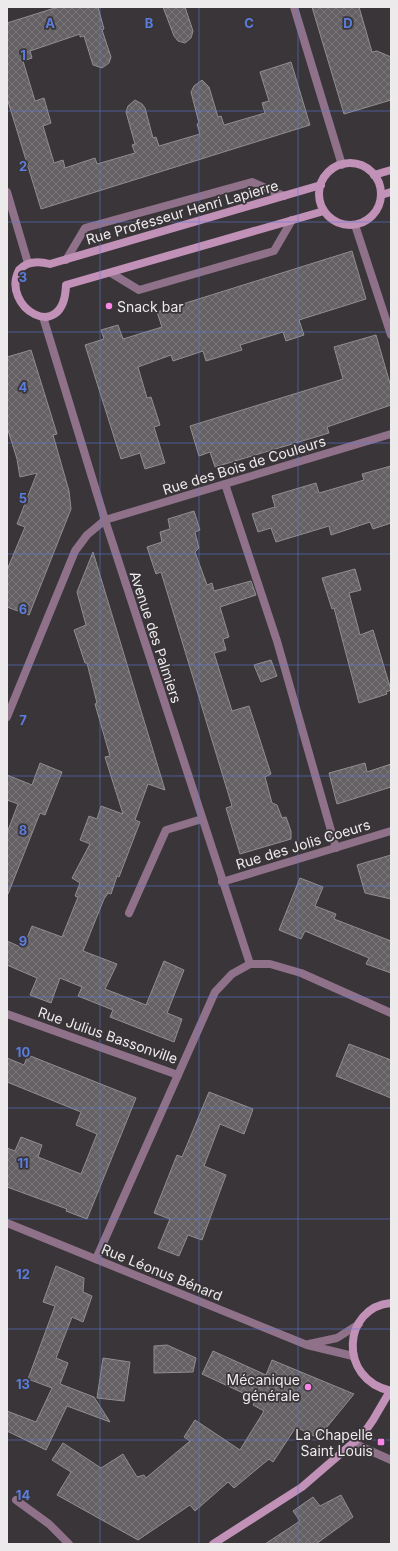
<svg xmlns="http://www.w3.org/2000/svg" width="398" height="1551" font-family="Inter,sans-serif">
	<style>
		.building { fill: url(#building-cross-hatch); stroke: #918d90 }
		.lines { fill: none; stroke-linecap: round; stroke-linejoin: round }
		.service { stroke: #8f7189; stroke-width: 8 }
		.minor { stroke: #8f7189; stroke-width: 8 }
		.tertiary { stroke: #8f7189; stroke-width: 8 }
		.secondary { stroke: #c191b8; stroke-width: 8 }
		.grid { fill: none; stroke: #5b7dde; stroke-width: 1; stroke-opacity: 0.55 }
		.poi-dot { fill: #fa87e7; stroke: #393538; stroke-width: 1.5 }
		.labels { text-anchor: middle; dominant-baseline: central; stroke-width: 3.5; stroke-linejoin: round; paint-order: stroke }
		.street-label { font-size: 14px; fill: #edeaec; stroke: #393538 }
		.poi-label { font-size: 14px; fill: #edeaec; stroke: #393538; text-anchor: end }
		.grid-label { font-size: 13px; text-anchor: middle; font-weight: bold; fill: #5b7dde; stroke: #393538; stroke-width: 3.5; stroke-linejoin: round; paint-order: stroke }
	</style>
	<defs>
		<pattern id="building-cross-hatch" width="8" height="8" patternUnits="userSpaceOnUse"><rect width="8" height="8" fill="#646063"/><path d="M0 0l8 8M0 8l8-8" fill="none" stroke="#7a777a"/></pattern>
	</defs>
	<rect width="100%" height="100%" fill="#393538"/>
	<g class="building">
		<polygon points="58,7 98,7 104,29 102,30 111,57 109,63 102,68 93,65 84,36 80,37 80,34 30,51 32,58 23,61 35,101 44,98 51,123 43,126 54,163 63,160 65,168 95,158 97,164 135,153 132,145 135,144 126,112 128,106 135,100 142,104 145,108 153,138 156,137 159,146 200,134 197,124 199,123 191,92 194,86 202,80 209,87 218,117 221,116 224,125 265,113 262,103 269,101 260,72 291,62 310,125 41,209 7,98 7,23"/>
		<polygon points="163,7 185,7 193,31 191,38 185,43 178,41 174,36"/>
		<polygon points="312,7 359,7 372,52 377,51 391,57 391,100 344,114"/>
		<polygon points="352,251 366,299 299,320 304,335 286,341 283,332 240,345 242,350 206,361 203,351 173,361 171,355 138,367 147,398 151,397 160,425 154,427 165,463 145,469 140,453 121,459 85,345 104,339 101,330 118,325 123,339 162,327 157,312"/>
		<polygon points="376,335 391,387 391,405 327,427 329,433 215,467 210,452 199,456 190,426 343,379 334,347"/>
		<polygon points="31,350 57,434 53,435 69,491 71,509 29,615 7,607 7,570 25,527 17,524 37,473 20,477 17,459 7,427 7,357"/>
		<polygon points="391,466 391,523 373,529 370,522 331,535 329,526 276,542 271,528 258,532 252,514 275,507 272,496 316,483 319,493 364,480 362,474"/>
		<polygon points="194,511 200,530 195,532 199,548 195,552 207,585 212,583 214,591 251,581 256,595 220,607 229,637 223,639 226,650 214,653 232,711 249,706 271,774 265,777 272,803 277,805 282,818 286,817 291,831 291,839 240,854 226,808 232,806 161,572 156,574 147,547 162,542 160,532 170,529 168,519"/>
		<polygon points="93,552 165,790 148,784 135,820 140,822 119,877 117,876 111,894 108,893 104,899 83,951 117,964 105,989 146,1005 164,961 184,970 167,1013 182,1019 174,1042 110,1017 113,1010 78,996 82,987 60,978 51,1003 30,995 37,978 7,965 7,941 23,948 32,926 62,937 78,897 75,896 80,883 72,878 90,844 80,840 89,816 97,819 101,806 123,814 105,757 110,756 95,704 97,703 87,663 85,663 74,630 86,625 77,592"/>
		<polygon points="355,569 361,590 349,593 360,635 373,630 391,690 386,692 387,694 359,703 334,608 332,609 322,578"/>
		<polygon points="271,660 277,676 261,682 254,665"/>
		<polygon points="40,763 62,772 45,815 40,813 8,894 7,893 7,833 18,804 7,800 7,775 32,785"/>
		<polygon points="365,763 367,772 391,764 391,787 337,804 329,773"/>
		<polygon points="391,855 391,899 365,893 357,865"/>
		<polygon points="300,878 323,887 315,906 336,914 334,919 391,941 391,973 366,964 369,958 305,931 301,939 279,930"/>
		<polygon points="349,1044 391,1060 391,1098 336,1076"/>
		<polygon points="28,1055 136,1098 87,1219 66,1211 67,1209 7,1187 7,1148 15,1151 21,1137 42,1145 38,1157 81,1174 97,1134 76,1125 81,1112 7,1082 7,1058 24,1065"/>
		<polygon points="209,1092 253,1109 244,1134 220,1124 204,1166 226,1175 202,1240 188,1235 179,1256 158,1248 170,1219 154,1213 177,1155 182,1157"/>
		<polygon points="56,1266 84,1278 83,1292 92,1296 83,1322 72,1317 56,1358 68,1363 60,1384 94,1397 110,1422 67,1406 46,1450 7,1431 7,1411 36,1422 52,1388 28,1379 55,1306 43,1302"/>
		<polygon points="167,1345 196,1358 193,1372 154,1373 154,1346"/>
		<polygon points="213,1351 266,1375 272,1360 354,1394 318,1438 296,1427 273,1462 269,1459 234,1488 228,1482 195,1511 190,1505 138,1540 57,1495 71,1472 52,1460 63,1443 101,1468 123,1454 137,1477 144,1475 146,1478 190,1441 184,1437 195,1420 240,1450 264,1411 253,1405 256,1399 202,1374"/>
		<polygon points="103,1358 130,1362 124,1401 97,1398"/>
		<polygon points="341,1495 353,1517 316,1544 265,1544 300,1521 293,1511 313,1497 320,1506"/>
	</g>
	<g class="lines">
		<g class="service">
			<polyline points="66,260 85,228 252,182 284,196"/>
			<polyline points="111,273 139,290 274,251 292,220"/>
			<polyline points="225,484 277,641 336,848"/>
			<polyline points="129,913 166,830 202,819"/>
			<polyline points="353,1443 391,1460"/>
		</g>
		<g class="minor">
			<polyline points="294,7 342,165"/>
			<polyline points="7,192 28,263"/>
			<polyline points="355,225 391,335"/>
			<polyline points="43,317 105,520 250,964"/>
			<polyline points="7,717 75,551 87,535 105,520 391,434"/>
			<polyline points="222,882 391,831"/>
			<polyline points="7,1014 178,1075 215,992 232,974 250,964 270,964 301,973 391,1013"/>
			<polyline points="96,1259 178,1075"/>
			<polyline points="16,1500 49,1524 69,1544"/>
		</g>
		<g class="tertiary">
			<polyline points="7,1223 307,1345 353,1356"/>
			<polyline points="309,1344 337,1338 359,1324"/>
		</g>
		<g class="secondary">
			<circle cx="350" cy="194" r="31"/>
			<polyline points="374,175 391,170"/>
			<path d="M321,185L50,264C39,261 27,261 19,270C0,307 64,346 66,285L324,211"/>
			<polyline points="381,195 391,192"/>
			<path d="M391,1303C343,1307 337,1379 391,1391"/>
			<polyline points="213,1544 302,1487 353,1443 364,1433 373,1420 390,1391"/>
		</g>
	</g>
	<path class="grid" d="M100,7V1544M199,7V1544M298,7V1544M7,111H391M7,222H391M7,332H391M7,443H391M7,554H391M7,665H391M7,776H391M7,886H391M7,997H391M7,1108H391M7,1219H391M7,1329H391M7,1440H391"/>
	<g class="poi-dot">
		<circle cx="109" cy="306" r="4"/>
		<circle cx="308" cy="1387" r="4"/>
		<rect x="377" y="1438" width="8" height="8" rx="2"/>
	</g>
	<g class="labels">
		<g class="street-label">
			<text transform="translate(182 212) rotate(-16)">Rue Professeur Henri Lapierre</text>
			<text transform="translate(244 465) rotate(-17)">Rue des Bois de Couleurs</text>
			<text transform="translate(156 637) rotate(72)">Avenue des Palmiers</text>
			<text transform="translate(303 844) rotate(-17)">Rue des Jolis Coeurs</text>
			<text transform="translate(108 1035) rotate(19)">Rue Julius Bassonville</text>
			<text transform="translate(162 1272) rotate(22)">Rue Léonus Bénard</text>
		</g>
		<g class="poi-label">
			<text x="117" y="306" text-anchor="start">Snack bar</text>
			<text x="300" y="1379">Mécanique<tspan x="300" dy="16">générale</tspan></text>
			<text x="373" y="1434">La Chapelle<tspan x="373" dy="16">Saint Louis</tspan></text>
		</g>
	</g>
	<g class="grid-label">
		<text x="50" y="28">A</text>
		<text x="149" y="28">B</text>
		<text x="249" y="28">C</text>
		<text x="348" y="28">D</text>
		<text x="23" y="60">1</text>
		<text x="23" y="171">2</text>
		<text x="23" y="282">3</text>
		<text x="23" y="392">4</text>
		<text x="23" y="503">5</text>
		<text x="23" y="614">6</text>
		<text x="23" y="725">7</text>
		<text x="23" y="835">8</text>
		<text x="23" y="946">9</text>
		<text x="23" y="1057">10</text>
		<text x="23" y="1168">11</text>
		<text x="23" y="1279">12</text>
		<text x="23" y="1389">13</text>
		<text x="23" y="1500">14</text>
	</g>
	<rect width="398" height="1551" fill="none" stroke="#edeaec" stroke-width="16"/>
</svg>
